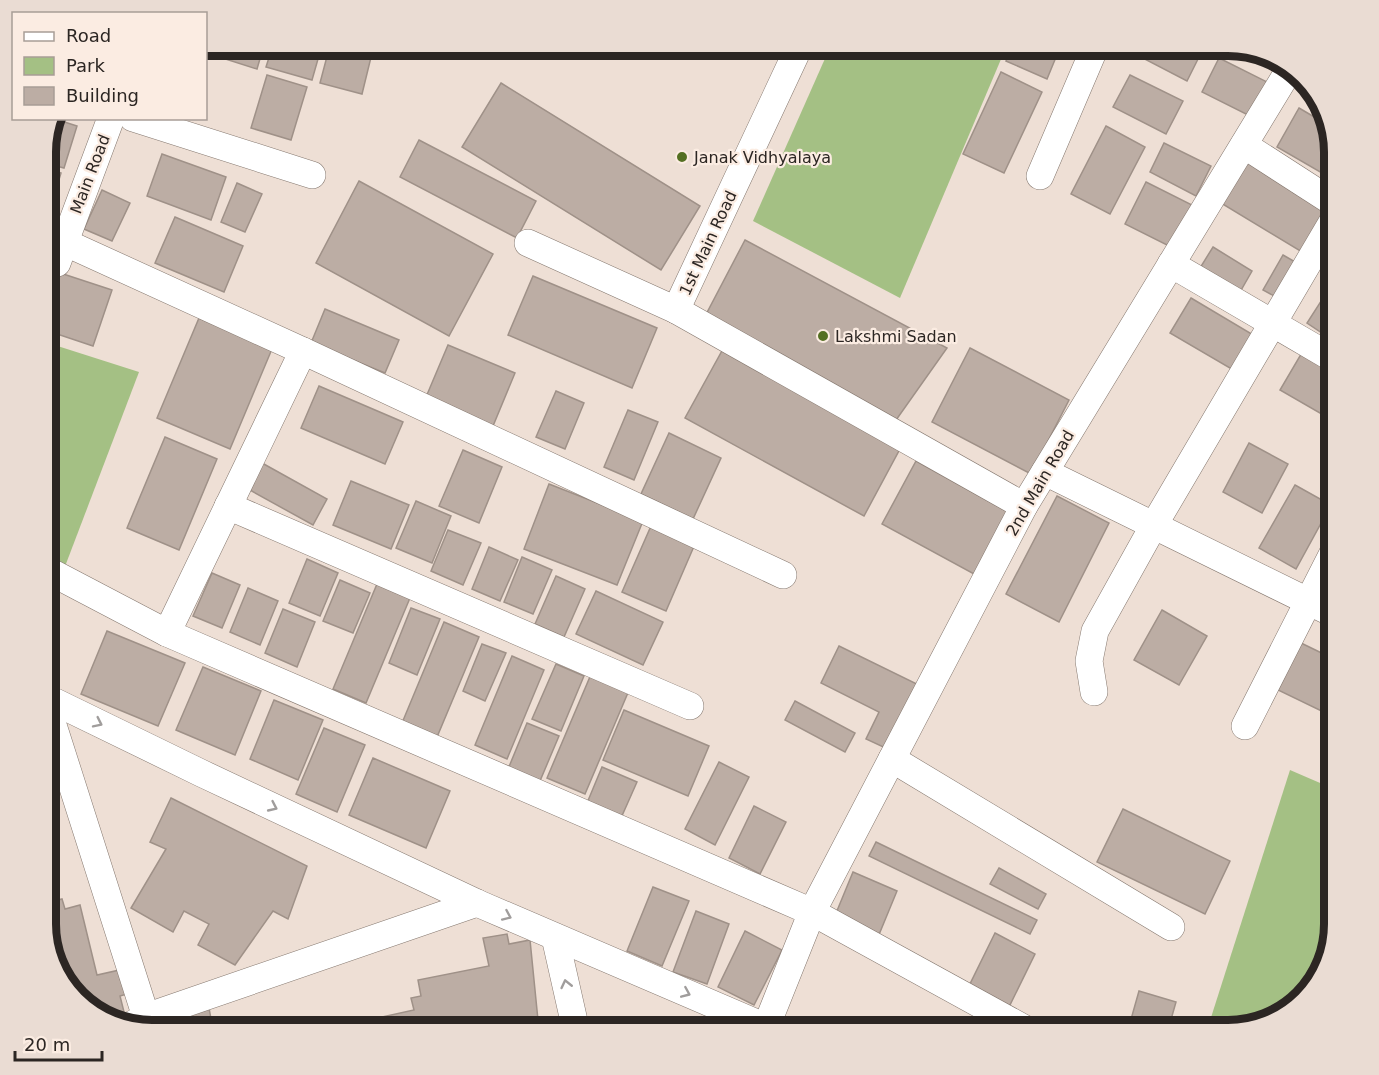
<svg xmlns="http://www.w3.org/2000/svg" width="1379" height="1075" font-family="'DejaVu Sans',sans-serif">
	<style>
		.green { fill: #a4c084 }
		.building { fill: #bcada4; stroke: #9f9188; stroke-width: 1.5 }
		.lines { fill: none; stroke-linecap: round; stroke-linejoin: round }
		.street-casing { stroke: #84776e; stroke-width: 28 }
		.street { stroke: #fff; stroke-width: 27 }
		.oneway { stroke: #a09d9c }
		.poi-dot { fill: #546f22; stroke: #fbece2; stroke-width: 2 }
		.labels { text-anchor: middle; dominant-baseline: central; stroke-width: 4.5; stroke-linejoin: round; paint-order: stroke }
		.poi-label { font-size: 16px; fill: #2c2623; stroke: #fbece2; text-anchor: start }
		.street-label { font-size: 16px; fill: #2c2623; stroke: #fbece2 }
		.rim { fill: none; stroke: #2c2623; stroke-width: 8 }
	</style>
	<rect width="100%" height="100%" fill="#eedfd5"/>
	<g class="green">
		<polygon points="831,45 1007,45 900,298 753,221"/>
		<polygon points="45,342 139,372 45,619"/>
		<polygon points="1290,770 1334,789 1334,923 1312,988 1274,1019 1227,1030 1207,1030"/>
	</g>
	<g class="building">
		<polygon points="219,45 264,45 257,69 216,56"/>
		<polygon points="273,45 322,45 312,80 266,67"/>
		<polygon points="330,45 374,45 362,94 320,83"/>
		<polygon points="1012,45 1061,45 1047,79 1006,61"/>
		<polygon points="1137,45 1205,45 1187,81 1133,53"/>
		<polygon points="1219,58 1273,85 1256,119 1202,92"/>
		<polygon points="1001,72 1042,92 1004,173 963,154"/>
		<polygon points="267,75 307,87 291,140 251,128"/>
		<polygon points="1130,75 1183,101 1166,134 1113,107"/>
		<polygon points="501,83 700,206 661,270 462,147"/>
		<polygon points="1299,108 1328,125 1334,152 1334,180 1277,147"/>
		<polygon points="52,118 77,126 64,168 45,163 45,145"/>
		<polygon points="1106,126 1145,147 1110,214 1071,194"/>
		<polygon points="419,140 536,201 517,238 400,177"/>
		<polygon points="1164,143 1211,166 1196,196 1150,172"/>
		<polygon points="162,154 226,177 211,220 147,196"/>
		<polygon points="1242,157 1333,212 1307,255 1216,200"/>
		<polygon points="45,168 61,173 46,223 45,223"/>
		<polygon points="359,181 493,254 449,336 316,263"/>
		<polygon points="1146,182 1196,207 1175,249 1125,224"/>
		<polygon points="237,183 262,194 245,232 221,222"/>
		<polygon points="102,190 130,203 112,241 84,229"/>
		<polygon points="175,217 243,246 224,292 155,263"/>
		<polygon points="745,240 947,348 889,430 701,324"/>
		<polygon points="1213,247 1252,271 1240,292 1200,268"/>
		<polygon points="1283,255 1297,263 1276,297 1263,290"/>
		<polygon points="45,268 112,290 93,346 45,330"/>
		<polygon points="533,276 657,328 632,388 508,335"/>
		<polygon points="1334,281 1334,341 1307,323"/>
		<polygon points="1191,298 1255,336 1235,371 1170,333"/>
		<polygon points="325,309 399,340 385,373 311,343"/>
		<polygon points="199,318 272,349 230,449 157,418"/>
		<polygon points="1307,344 1334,360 1334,417 1332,420 1280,390"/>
		<polygon points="448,345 515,373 493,426 426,397"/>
		<polygon points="970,348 1069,400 1031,474 932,422"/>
		<polygon points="723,349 901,447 864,516 685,418"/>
		<polygon points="319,386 403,422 385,464 301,428"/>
		<polygon points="556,391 584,403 565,449 536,437"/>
		<polygon points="628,410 658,422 634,480 604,467"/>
		<polygon points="669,433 721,458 693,519 641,494"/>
		<polygon points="165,437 217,459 179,550 127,528"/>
		<polygon points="1249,443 1288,464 1262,513 1223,492"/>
		<polygon points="463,450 502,467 479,523 439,506"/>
		<polygon points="916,461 1008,512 974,574 882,524"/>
		<polygon points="262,463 327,499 313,525 248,489"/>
		<polygon points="351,481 409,505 391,549 333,525"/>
		<polygon points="549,484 643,521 617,585 524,549"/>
		<polygon points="1295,485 1331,505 1296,569 1259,548"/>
		<polygon points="1057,496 1109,523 1059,622 1006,594"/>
		<polygon points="416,501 451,516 432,563 396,548"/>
		<polygon points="651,526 695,544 666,611 622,592"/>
		<polygon points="448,530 481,543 463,585 431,571"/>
		<polygon points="489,547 518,560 500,601 472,589"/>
		<polygon points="522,557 552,570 533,614 504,602"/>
		<polygon points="307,559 338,573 320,616 289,603"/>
		<polygon points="212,573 240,585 222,628 193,616"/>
		<polygon points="556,576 585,589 564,637 535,624"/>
		<polygon points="340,580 370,593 353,633 323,621"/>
		<polygon points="377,584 410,598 366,703 333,689"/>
		<polygon points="248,588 278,601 260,645 230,632"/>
		<polygon points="596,591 663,622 643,665 576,634"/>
		<polygon points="411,608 440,619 417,675 389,663"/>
		<polygon points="283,609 315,622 297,667 265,653"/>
		<polygon points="1162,610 1207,636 1179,685 1134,660"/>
		<polygon points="444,622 479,637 437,737 402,723"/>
		<polygon points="107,631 185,663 158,726 81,694"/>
		<polygon points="1301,643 1334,659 1334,717 1278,690"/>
		<polygon points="482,644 506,653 485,701 463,691"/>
		<polygon points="839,646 923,687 892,751 866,739 879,712 821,683"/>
		<polygon points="512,656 544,670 507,759 475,745"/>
		<polygon points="556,664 584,676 561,731 532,719"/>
		<polygon points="203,667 261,691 235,755 176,730"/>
		<polygon points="592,672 630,688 585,794 547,778"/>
		<polygon points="274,700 323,720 298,780 250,759"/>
		<polygon points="795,701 855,733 845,752 785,720"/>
		<polygon points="624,710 709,746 688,796 603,760"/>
		<polygon points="527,723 559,736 537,788 506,774"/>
		<polygon points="324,728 365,745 337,812 296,794"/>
		<polygon points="373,758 450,791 426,848 349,815"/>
		<polygon points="719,762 749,777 715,845 685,829"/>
		<polygon points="602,767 637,782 621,818 587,803"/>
		<polygon points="171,798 307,866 288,919 273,911 235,965 198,945 209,924 184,911 173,932 131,908 166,849 150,842"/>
		<polygon points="754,806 786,822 760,874 729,858"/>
		<polygon points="1123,809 1230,861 1205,914 1097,862"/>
		<polygon points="876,842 1037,920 1030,934 869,856"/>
		<polygon points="999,868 1046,894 1038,909 990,884"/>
		<polygon points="853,872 897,891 878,937 834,918"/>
		<polygon points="45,881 50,902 62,899 65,909 80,905 97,975 124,969 130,993 120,996 126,1020 87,1008 56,971 45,930"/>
		<polygon points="653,887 689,901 662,966 627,951"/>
		<polygon points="696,911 729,924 707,984 673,972"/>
		<polygon points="745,931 782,950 754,1005 718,987"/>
		<polygon points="995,933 1035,954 1009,1007 968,988"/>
		<polygon points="507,934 509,944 530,940 539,1030 375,1030 373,1019 414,1010 411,998 421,996 418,980 489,966 483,938"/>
		<polygon points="1139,991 1176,1002 1168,1030 1128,1030"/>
		<polygon points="209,1008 213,1030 167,1030 165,1017"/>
		<polygon points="720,1022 722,1030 692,1030"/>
	</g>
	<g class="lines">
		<defs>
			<g id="street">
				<polyline points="530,45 532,46"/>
				<polyline points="133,118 312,175"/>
				<polyline points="1244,145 1334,203"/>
				<polyline points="1040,176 1096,45"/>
				<polyline points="64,242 303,351 783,575"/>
				<polyline points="528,243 676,310 1024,506"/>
				<polyline points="45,259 57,263 111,118"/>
				<polyline points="1171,264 1334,359"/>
				<polyline points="676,310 800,45"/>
				<polyline points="1045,472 1334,614"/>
				<polyline points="228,506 690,706"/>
				<polyline points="45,569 167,633 812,912 1027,1030"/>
				<polyline points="167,633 303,351"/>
				<polyline points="1094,692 1089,661 1095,631 1154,525 1334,219"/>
				<polyline points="45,697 201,773 477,903 766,1027"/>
				<polyline points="45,700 146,1017"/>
				<polyline points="1245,726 1334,551"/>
				<polyline points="892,759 1171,927"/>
				<polyline points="555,937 576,1030"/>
				<polyline points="133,1024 146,1017 477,903"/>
				<polyline points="767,1030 766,1027 812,912 1024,506 1291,67"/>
			</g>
		</defs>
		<use href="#street" class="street-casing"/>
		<use href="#street" class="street"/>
	</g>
	<defs><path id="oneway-chevron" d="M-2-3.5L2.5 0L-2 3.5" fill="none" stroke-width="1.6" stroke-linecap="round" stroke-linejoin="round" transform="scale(1.5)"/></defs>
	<g class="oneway">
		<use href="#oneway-chevron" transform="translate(98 723) rotate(26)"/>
		<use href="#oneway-chevron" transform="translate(273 807) rotate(25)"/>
		<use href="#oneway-chevron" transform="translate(507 916) rotate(24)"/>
		<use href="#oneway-chevron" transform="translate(566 984) rotate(-103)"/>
		<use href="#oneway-chevron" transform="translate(686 993) rotate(23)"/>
	</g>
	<g class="poi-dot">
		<circle cx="682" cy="157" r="6"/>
		<circle cx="823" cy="336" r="6"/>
	</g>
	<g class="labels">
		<g class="poi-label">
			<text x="694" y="157">Janak Vidhyalaya</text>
			<text x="835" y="336">Lakshmi Sadan</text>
		</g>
		<g class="street-label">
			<text transform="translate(90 174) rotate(-69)">Main Road</text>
			<text transform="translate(708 243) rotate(-65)">1st Main Road</text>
			<text transform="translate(1040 483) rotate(-60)">2nd Main Road</text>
		</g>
	</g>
	<path d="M0 0H1379V1075H0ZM152 56H1228A96 96 0 0 1 1324 152V924A96 96 0 0 1 1228 1020H152A96 96 0 0 1 56 924V152A96 96 0 0 1 152 56Z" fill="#eadcd3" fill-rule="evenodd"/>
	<path class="rim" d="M152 56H1228A96 96 0 0 1 1324 152V924A96 96 0 0 1 1228 1020H152A96 96 0 0 1 56 924V152A96 96 0 0 1 152 56Z"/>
	<rect x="12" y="12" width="195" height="108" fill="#fbece2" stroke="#a89d96" stroke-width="1.5"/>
	<rect x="24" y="32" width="30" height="9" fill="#ffffff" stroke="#a89d96" stroke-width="1.5"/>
	<text x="66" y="42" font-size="18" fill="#2c2623">Road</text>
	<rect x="24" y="57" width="30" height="18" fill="#a4c084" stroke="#a89d96" stroke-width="1.5"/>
	<text x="66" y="72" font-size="18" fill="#2c2623">Park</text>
	<rect x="24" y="87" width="30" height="18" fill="#bcada4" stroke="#a89d96" stroke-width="1.5"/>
	<text x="66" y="102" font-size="18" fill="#2c2623">Building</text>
	<path d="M15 1051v9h87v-9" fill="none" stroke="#2c2623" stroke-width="3"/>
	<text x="24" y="1051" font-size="18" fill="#2c2623" stroke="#fbece2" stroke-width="4.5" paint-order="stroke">20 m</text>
</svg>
